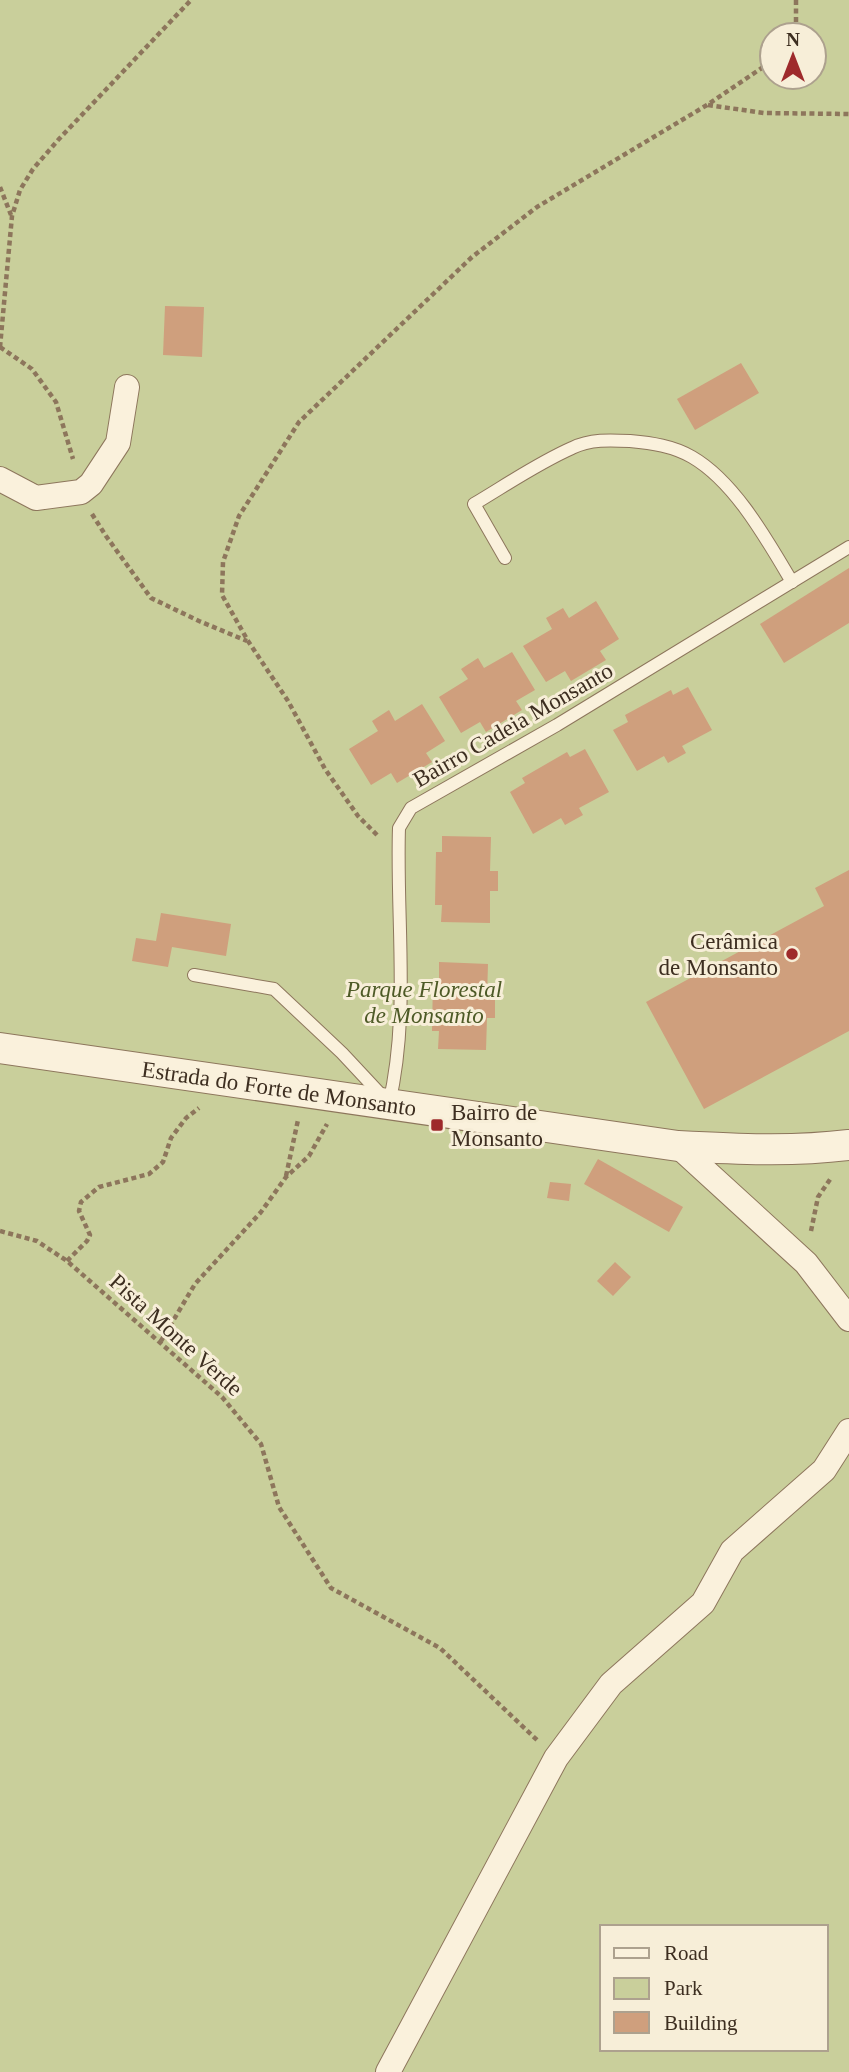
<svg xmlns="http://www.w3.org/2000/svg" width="849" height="2072" font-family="'Times New Roman',serif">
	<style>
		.green { fill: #c9cf9b; fill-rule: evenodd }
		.building { fill: #cf9f7d }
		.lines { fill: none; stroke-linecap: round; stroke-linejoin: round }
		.service-casing { stroke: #8d765c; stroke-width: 14 }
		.minor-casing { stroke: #8d765c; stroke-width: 26 }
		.tertiary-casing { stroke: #8d765c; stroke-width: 32 }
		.path { stroke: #8d765c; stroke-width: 4.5; stroke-dasharray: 5 3.5; stroke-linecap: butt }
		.service { stroke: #faf1dc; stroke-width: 12 }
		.minor { stroke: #faf1dc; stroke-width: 24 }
		.tertiary { stroke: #faf1dc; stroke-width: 30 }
		.poi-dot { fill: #9e2a2b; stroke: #f7eed8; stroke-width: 2.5 }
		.labels { text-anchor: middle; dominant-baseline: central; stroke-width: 6; stroke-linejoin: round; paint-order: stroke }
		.street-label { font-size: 23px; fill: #3d2e20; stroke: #f7eed8 }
		.poi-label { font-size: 23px; fill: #3d2e20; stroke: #f7eed8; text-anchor: end }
		.park-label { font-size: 23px; font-style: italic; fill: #4d5a26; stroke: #f7eed8 }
	</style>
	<rect width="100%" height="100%" fill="#f0e4c8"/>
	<path class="green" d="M0,0H849V2072H0ZM772,35H814V77H772ZM602,1927H826V2049H602Z"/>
	<g class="building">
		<polygon points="165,306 204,307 202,357 163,355"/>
		<polygon points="741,363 759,393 695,430 677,399"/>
		<polygon points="849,568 849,623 784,663 760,624"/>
		<polygon points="596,601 619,639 600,651 606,660 571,681 565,671 546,682 523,646 552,629 546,618 563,608 569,618"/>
		<polygon points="512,652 535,690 516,701 522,710 486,732 480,722 461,733 439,697 468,679 461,669 478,658 484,668"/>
		<polygon points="688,687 712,730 682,746 686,753 668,763 664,756 637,771 613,730 628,722 625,715 671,690 673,695"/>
		<polygon points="422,704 445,741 426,753 432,762 397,783 391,773 371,785 349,749 378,731 372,721 389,710 395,721"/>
		<polygon points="585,749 609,792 579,808 583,815 565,825 561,818 533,834 510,792 525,783 522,778 567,752 570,757"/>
		<polygon points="442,836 491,837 490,871 498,871 498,891 490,891 490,923 441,922 442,905 435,905 436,852 442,852"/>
		<polygon points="849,870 849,1031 704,1109 646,1002 824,906 815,888"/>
		<polygon points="161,913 231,924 226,956 172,947 168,967 132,961 136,938 156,941"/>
		<polygon points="439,962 488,964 487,997 495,998 495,1018 487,1018 486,1050 438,1049 439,1031 432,1031 433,979 439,979"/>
		<polygon points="598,1159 683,1207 669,1232 584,1184"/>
		<polygon points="550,1182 571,1184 569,1201 547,1198"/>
		<polygon points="615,1262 631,1277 613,1296 597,1281"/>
	</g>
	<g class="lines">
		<defs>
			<g id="service">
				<path d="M505,558L474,504C506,485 538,463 572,448C590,439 610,440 630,441C652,443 673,446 692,457C735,482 767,540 792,582"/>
				<polyline points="194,975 274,989 342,1053 384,1098"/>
				<path d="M389,1104C410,1014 396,919 399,828L411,808L557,725L849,547"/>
			</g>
			<g id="minor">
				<polyline points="0,479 36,498 81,492 91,484 118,443 127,387"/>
				<polyline points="678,1146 806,1263 849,1319"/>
				<polyline points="388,2072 556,1758 611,1684 703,1603 732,1551 824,1470 849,1431"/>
			</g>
			<g id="tertiary">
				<path id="s1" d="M0,1048L678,1146C735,1149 792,1152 849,1145"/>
			</g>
		</defs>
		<use href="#service" class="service-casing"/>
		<use href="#minor" class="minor-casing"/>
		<use href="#tertiary" class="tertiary-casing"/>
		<g class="path">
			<polyline points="796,0 796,35"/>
			<polyline points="708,105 764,113 849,114"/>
			<polyline points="0,187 11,215"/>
			<polyline points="0,347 12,216 20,190 33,169 59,139 191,0"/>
			<polyline points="0,347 32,369 56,402 73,459"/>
			<polyline points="92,514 106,536 151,598 199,621 247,641"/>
			<polyline points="377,835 358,816 325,769 288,701 248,641 222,595 223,562 239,516 299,422 472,257 537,207 707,105 772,61"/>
			<polyline points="286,1176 298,1120"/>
			<polyline points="0,1231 37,1241 67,1261 222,1397 261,1444 279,1507 331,1588 440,1648 537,1740"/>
			<polyline points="811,1231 818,1197 831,1178"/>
			<polyline points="67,1261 87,1241 90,1235 79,1211 81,1202 99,1187 149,1174 163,1162 171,1138 186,1118 199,1108"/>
			<polyline points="161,1341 195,1284 261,1212 286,1177 309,1156 327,1124"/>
		</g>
		<use href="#service" class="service"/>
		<use href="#minor" class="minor"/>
		<use href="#tertiary" class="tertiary"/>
	</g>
	<g class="poi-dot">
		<circle cx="792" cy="954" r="7"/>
		<rect x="430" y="1118" width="14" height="14" rx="3.5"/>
	</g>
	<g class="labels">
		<g class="street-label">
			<text transform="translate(513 725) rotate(-30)">Bairro Cadeia Monsanto</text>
			<text stroke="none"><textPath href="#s1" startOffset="282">Estrada do Forte de Monsanto</textPath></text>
			<text transform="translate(176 1335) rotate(42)">Pista Monte Verde</text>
		</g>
		<g class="poi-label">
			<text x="778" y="941">Cerâmica<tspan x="778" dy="26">de Monsanto</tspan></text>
			<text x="451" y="1112" text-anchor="start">Bairro de<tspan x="451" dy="26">Monsanto</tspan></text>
		</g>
		<g class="park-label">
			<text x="424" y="989">Parque Florestal<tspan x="424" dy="26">de Monsanto</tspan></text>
		</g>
	</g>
	<rect x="600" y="1925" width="228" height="126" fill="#f7eed8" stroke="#ada18e" stroke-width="2"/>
	<rect x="614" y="1948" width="35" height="10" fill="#faf1dc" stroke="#ada18e" stroke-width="2"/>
	<text x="664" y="1960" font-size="21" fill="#3d2e20">Road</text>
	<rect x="614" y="1978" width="35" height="21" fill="#c9cf9b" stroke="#ada18e" stroke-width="2"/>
	<text x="664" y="1995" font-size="21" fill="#3d2e20">Park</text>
	<rect x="614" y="2012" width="35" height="21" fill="#cf9f7d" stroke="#ada18e" stroke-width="2"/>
	<text x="664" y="2030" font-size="21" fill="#3d2e20">Building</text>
	<g transform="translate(793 56)"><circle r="33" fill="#f7eed8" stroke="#ada18e" stroke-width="2"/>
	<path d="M0-5L12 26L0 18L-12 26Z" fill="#9e2a2b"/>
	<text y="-10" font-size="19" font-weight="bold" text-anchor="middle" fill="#3d2e20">N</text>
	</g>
</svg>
